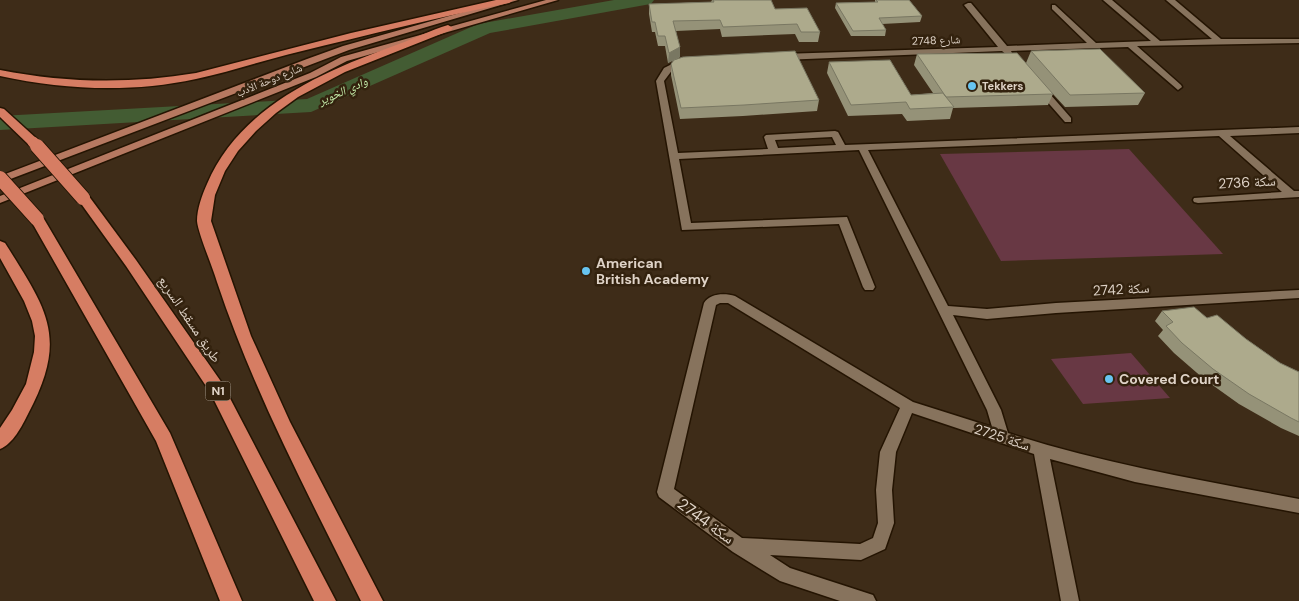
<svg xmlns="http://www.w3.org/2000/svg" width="1299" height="601" font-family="'DM Sans','Noto Naskh Arabic',sans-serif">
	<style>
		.green { fill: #683844 }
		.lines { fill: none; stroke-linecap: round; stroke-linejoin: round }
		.river { fill: #435c33; fill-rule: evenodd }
		.minor-casing { stroke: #241402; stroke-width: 3 }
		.major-casing { stroke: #241402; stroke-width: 3 }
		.highway-casing { stroke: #241402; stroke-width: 3 }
		.minor { fill: #87735d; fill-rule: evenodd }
		.major { fill: #b67961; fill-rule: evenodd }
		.highway { fill: #d67d63; fill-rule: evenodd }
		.highway-bridge-far1-casing { stroke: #241402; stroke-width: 12; stroke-linecap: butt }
		.highway-bridge-casing { stroke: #241402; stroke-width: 16; stroke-linecap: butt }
		.highway-bridge-far1 { stroke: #d67d63; stroke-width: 11 }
		.highway-bridge { stroke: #d67d63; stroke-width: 14 }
		.wall { fill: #959278 }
		.shaded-wall { fill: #797762 }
		.building { fill: #adaa8c; stroke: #797762 }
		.poi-dot { fill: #67c4f0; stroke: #33220e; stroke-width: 2 }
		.labels { text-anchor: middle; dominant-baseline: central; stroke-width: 5; stroke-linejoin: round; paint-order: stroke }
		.far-street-label { font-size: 11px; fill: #dfd3c7; stroke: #33220e }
		.far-poi-label { font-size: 11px; font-weight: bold; fill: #dfd3c7; stroke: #33220e; text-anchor: start }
		.far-water-label { font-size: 12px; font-style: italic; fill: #c7f1ad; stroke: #33220e }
		.shield { fill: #33220e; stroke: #ab9e90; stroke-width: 1 }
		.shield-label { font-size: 12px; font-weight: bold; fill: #dfd3c7 }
		.street-label { font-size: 14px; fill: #dfd3c7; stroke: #33220e }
		.poi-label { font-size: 14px; font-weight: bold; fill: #dfd3c7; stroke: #33220e; text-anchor: start }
		.near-street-label { font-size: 16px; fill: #dfd3c7; stroke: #33220e }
	</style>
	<rect width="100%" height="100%" fill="#3e2c18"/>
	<g class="green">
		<polygon points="1129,149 1223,254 1001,261 940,154"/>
		<polygon points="1131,353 1170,398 1083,404 1051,359"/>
	</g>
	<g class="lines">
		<polygon class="river" points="614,0 654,0 651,4 645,5 490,33 311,112 0,130 0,116 307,99 478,24"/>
		<defs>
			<g id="minor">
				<polygon points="1103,0 1112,0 1160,41 1212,39 1166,0 1175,0 1221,39 1299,39 1299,43 1137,46 1181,85 1182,87 1178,90 1128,47 1011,51 1012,53 1008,56 1002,51 782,60 778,57 782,54 998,47 964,5 968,3 971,3 1007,46 1087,43 1052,9 1052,5 1055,5 1096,43 1151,41"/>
				<path d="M684,58L691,60L673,69L664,81L678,153L768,149L764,137L766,135L835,131L838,132L845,145L1299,127V133L1230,136L1294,191H1299V197L1198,203L1194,202L1193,200L1194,198L1282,192L1219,136L868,150L948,306L987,309L1056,303L1299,290V298L1056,313L987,319L953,315L1001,410L1008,433C1103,464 1201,480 1299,499V513L1135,482L1050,459L1079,601H1061L1034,454L912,413L896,452L892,490L894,523L885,549L861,560L770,555L790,568L873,595L876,601H840L780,581L733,552L659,497L657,492L704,303C710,293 725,293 735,296L913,402L992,427L987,410L859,150L679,159L691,223L847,217L875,287L873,290H865L863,287L839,224L682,230L656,81L664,68ZM832,137L836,145L778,148L775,140ZM720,303H728L900,408L880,452L876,490L878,523L873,538L860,544L742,538L674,489L716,305Z"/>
				<polygon points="1040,85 1043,86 1071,118 1071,122 1065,122 1037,90 1036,88"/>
			</g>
			<g id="major">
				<polygon points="506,0 518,0 349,50 0,183 0,176 307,59 343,46"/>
				<polygon points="546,0 558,0 347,61 316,77 0,203 0,196 310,73 341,57"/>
			</g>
			<g id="highway">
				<path d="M496,0H513L509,3C438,17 368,35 298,52C264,60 230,72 196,79C131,93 65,90 0,76V70C66,83 130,84 196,73L351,33Z"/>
				<path d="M448,25L453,28L451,30L345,72L298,97L276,113L256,131L238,151L225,171L215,195L211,221L251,336L290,422L383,601H361C309,496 254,393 217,282C213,268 198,233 197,221C197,209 202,195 207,184C240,106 324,71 399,44C415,38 431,30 448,25Z"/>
				<polygon points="0,108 4,109 37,139 39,142 37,145 29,145 0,117"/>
				<polygon points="83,194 88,195 136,260 222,383 336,601 314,601 210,392 126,266 77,198"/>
				<polygon points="37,215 44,219 170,433 242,601 220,601 156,441 30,219"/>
				<path d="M0,241L5,243C47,310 69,337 28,414C22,426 13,444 0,449V428L12,410L26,384L34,352L35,336L32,321L24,301L0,258Z"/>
			</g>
		</defs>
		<use href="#minor" class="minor-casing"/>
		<use href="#major" class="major-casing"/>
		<use href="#highway" class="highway-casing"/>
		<use href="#minor" class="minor"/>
		<use href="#major" class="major"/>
		<use href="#highway" class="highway"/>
		<defs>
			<polyline id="highway-bridge-far1" points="33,142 38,147"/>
			<g id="highway-bridge">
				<polyline points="37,146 83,198"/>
				<polyline points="0,178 37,219"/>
			</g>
		</defs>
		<use href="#highway-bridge-far1" class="highway-bridge-far1-casing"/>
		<use href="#highway-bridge" class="highway-bridge-casing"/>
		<use href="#highway-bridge-far1" class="highway-bridge-far1"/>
		<use href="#highway-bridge" class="highway-bridge"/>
	</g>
	<g class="wall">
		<polygon points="712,0 775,9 820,32 818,42 799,42 795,34 722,37 720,29 676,31 680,57 675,60 819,100 817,111 743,116 680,119 671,75 671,64 674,60 668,63 665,46 658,46 655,32 652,32 649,14 649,4 711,2"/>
		<polygon points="875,0 909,0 922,16 920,22 882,24 886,30 885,36 851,36 835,8 836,3 875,2"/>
		<polygon points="1031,51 1145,93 1138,105 1065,107 1053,94 1048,105 953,108 950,119 907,121 902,114 848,116 827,73 829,62 911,95 933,93 914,65 917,54 1026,63"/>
		<polygon points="1162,311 1207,318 1246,339 1280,363 1299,372 1299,436 1281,428 1239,404 1204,379 1174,353 1158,336 1163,330 1155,321"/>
	</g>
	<polygon class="shaded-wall" points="680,47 680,57 668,63 669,53"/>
	<g class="building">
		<polygon points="713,0 771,0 775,9 807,8 820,32 801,32 797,24 723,27 720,20 673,21 680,47 669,53 665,36 658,36 655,22 652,22 649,4 714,2"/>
		<polygon points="876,0 909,0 922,16 879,18 886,30 853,31 836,3 878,2"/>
		<polygon points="1100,49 1145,93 1070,95 1031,51"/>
		<polygon points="795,51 819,100 744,105 681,108 671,64 674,60 683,57"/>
		<polygon points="1017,53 1053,94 946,97 954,107 910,109 906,102 851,105 829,62 890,60 911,95 943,93 946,97 917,54"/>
		<polygon points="1194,307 1207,318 1217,315 1246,339 1280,363 1299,372 1299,422 1291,418 1249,394 1213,369 1182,343 1166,326 1173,322 1162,311"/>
	</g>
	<g class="poi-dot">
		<circle cx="972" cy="86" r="5"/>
		<circle cx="586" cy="271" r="5"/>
		<circle cx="1109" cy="379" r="5"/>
	</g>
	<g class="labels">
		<g class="far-street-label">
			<text transform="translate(936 40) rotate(-2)">شارع 2748</text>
			<text transform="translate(269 80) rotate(-22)">شارع دوحة الأدب</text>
		</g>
		<g class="far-poi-label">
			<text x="982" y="86">Tekkers</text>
		</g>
		<g class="far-water-label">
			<text transform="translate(343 91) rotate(-24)">وادي الخوير</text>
		</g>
		<rect class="shield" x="205.5" y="381.5" width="25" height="19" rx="4"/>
		<g class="shield-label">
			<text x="218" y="391">N1</text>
		</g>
		<g class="street-label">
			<text transform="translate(1247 182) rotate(-3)">سكة 2736</text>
			<text transform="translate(1121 289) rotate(-3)">سكة 2742</text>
			<text transform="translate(190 319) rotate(56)">طريق مسقط السريع</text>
			<text transform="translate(1002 437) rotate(18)">سكة 2725</text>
		</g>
		<g class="poi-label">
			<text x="596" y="263">American<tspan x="596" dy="16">British Academy</tspan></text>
			<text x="1119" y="379">Covered Court</text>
		</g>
		<g class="near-street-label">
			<text transform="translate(706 521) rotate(36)">سكة 2744</text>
		</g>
	</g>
</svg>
